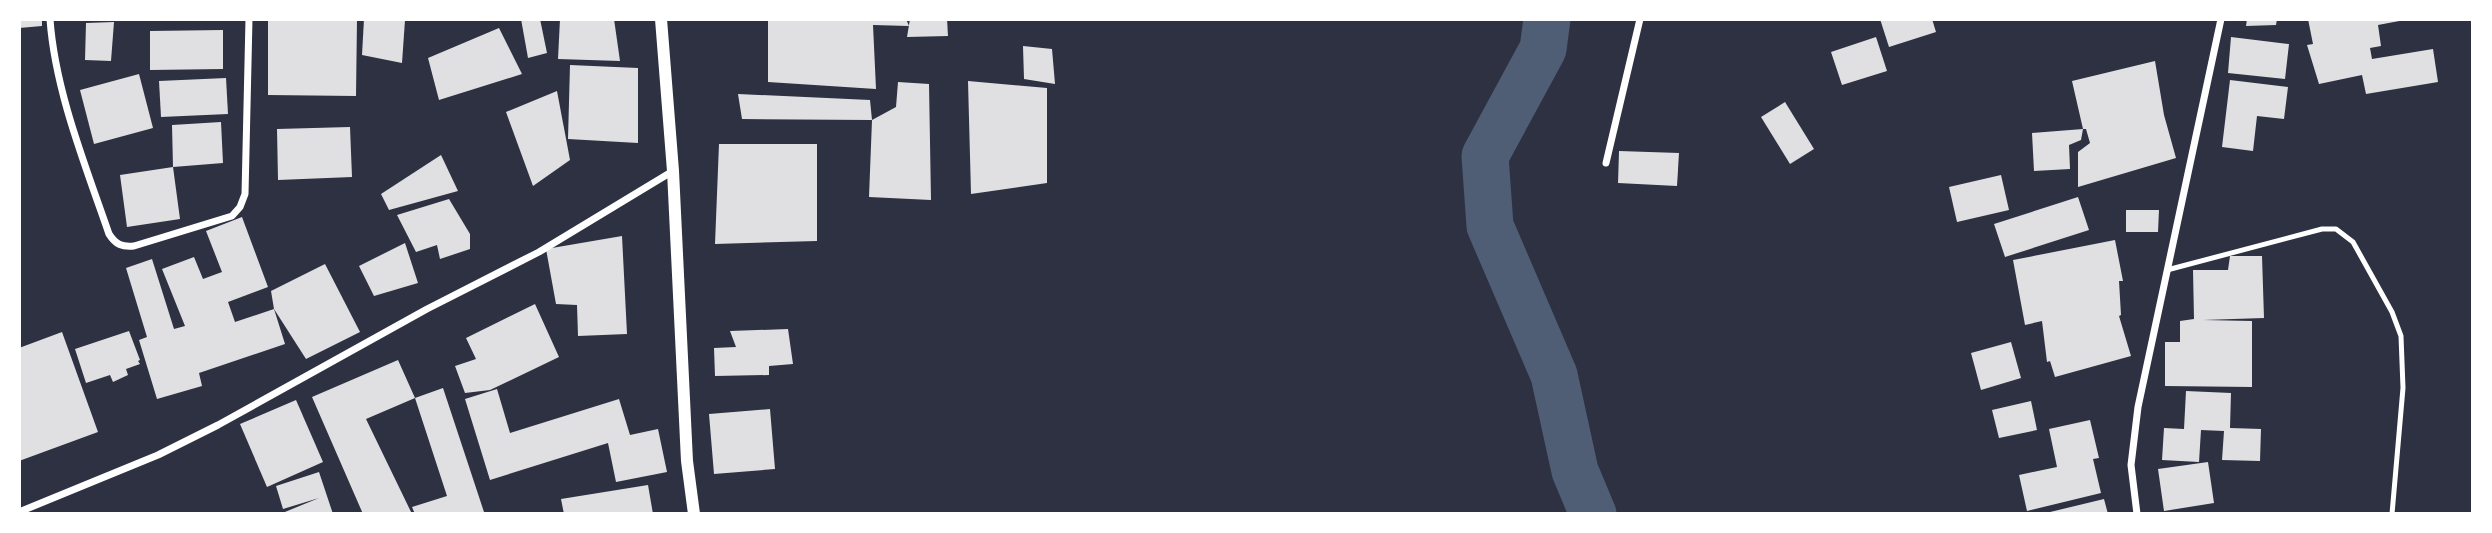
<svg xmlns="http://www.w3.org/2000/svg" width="2492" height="533" font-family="Helvetica,sans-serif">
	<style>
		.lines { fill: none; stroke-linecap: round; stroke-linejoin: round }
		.river { stroke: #4f5d75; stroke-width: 47 }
		.building { fill: #e0e0e3 }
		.service { stroke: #fff; stroke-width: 5 }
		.minor { stroke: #fff; stroke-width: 7 }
		.tertiary { stroke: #fff; stroke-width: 12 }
	</style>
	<rect width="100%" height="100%" fill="#2d3142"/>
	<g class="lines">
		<polyline class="river" points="1547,19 1543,49 1485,156 1490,226 1554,375 1575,471 1593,514"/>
	</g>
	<g class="building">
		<polygon points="19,19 42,19 42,26 19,28"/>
		<polygon points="268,19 357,19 356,96 268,95"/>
		<polygon points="364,19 405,20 402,63 362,55"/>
		<polygon points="521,19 540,19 547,53 528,58"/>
		<polygon points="560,19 614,19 620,61 558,59"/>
		<polygon points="768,19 906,19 909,26 873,25 876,89 768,82"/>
		<polygon points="910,19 947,19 948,36 907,37"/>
		<polygon points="1880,19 1932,19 1936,32 1889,47"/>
		<polygon points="2247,19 2277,19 2276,25 2246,26"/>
		<polygon points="2308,19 2410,19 2378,25 2381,46 2370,48 2372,59 2433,49 2438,82 2366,94 2362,75 2319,84 2307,45 2313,44"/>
		<polygon points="114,22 111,61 85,60 86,23"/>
		<polygon points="499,28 522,74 439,100 428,58"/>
		<polygon points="223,30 223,69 150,70 150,31"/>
		<polygon points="1876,37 1887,71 1842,85 1831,52"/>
		<polygon points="2231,37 2289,44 2285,79 2228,73"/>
		<polygon points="1023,46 1052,49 1055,84 1024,79"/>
		<polygon points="2155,61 2164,115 2176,158 2078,187 2078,152 2090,143 2086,129 2083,129 2072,81"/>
		<polygon points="570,65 638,68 638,143 568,139"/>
		<polygon points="139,74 153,128 94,144 80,90"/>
		<polygon points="226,78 228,114 161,117 159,81"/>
		<polygon points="2230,80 2288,87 2284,119 2257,116 2253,151 2222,147"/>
		<polygon points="968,81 1047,88 1047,183 971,194"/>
		<polygon points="898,82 929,84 931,200 869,197 872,120 742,119 738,94 870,100 872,120 896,107"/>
		<polygon points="557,91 570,160 533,186 506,112"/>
		<polygon points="1785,102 1814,149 1790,164 1761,117"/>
		<polygon points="221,122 223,163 173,167 180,219 127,227 120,175 173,167 172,125"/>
		<polygon points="350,127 352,177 278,180 277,129"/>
		<polygon points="2083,129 2081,140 2069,145 2070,169 2034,171 2032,133"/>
		<polygon points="719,144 817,144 817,241 715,244"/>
		<polygon points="1619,151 1679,153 1677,186 1618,183"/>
		<polygon points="441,155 458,191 389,210 381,194"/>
		<polygon points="2001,175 2009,210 1957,222 1949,187"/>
		<polygon points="2078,197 2089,230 2005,257 1994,224"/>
		<polygon points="449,199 470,234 470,249 440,259 437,245 416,252 397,215"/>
		<polygon points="2126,210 2159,210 2158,232 2126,232"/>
		<polygon points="242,217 268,287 228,302 235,322 274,309 285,344 199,373 202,386 157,399 139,340 147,337 126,268 152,259 174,329 185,326 162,269 194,257 203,279 222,272 206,231"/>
		<polygon points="622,236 627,334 578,336 577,305 556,304 546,249"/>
		<polygon points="2115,240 2123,281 2119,281 2121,315 2119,316 2131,356 2055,377 2050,361 2047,362 2042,321 2025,325 2013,260"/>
		<polygon points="405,243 418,283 374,296 359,266"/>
		<polygon points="2230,256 2262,256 2264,318 2203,320 2252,321 2252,387 2165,386 2165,342 2180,342 2180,321 2194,319 2193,270 2228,270"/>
		<polygon points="325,264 360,332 306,359 274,309 271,291"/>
		<polygon points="535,304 559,357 490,390 465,393 455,366 476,359 466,338"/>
		<polygon points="788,329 793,364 769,366 769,375 715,376 714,348 736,347 730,331"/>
		<polygon points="129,331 140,360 138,361 140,364 126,369 128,375 113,382 110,375 86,383 75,349"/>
		<polygon points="62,332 98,432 19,461 19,348"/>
		<polygon points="2011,342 2021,378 1981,390 1971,353"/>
		<polygon points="398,360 415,398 366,419 412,514 363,514 312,397"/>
		<polygon points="443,388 484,512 480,514 415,514 412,507 447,496 415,398"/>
		<polygon points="497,389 510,433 619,399 630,435 658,429 667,472 616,482 608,443 490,480 465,399"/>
		<polygon points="2186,391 2231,393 2230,428 2261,429 2260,461 2222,460 2224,431 2201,430 2199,462 2162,460 2164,428 2184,429"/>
		<polygon points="296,400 323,462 267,487 240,424"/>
		<polygon points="2031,401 2037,430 1999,438 1992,410"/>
		<polygon points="770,409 775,469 714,474 709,414"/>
		<polygon points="2090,420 2099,458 2093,459 2101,493 2027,511 2019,475 2057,467 2049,429"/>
		<polygon points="2208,462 2214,503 2164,511 2158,469"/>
		<polygon points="319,472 333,514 280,514 319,498 283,509 276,486"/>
		<polygon points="648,485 653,514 564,514 561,499"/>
		<polygon points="2104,499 2108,514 2046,514 2046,513"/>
	</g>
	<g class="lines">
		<polyline class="service" points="2167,270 2322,229 2336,229 2353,242 2392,312 2401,336 2403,388 2392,514"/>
		<g class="minor">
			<path d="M50,19C55,91 86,167 109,234C116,245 122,247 134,246L232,216L240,207L245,194L249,19"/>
			<polyline points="1606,163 1640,19"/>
			<polyline points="19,512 158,455 218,425 427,309 539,252 673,171"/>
			<polyline points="2137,514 2131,465 2138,407 2221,19"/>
		</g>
		<polyline class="tertiary" points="661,19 673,171 687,461 694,514"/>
	</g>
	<rect width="2492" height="533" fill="none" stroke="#ffffff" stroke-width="42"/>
</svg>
